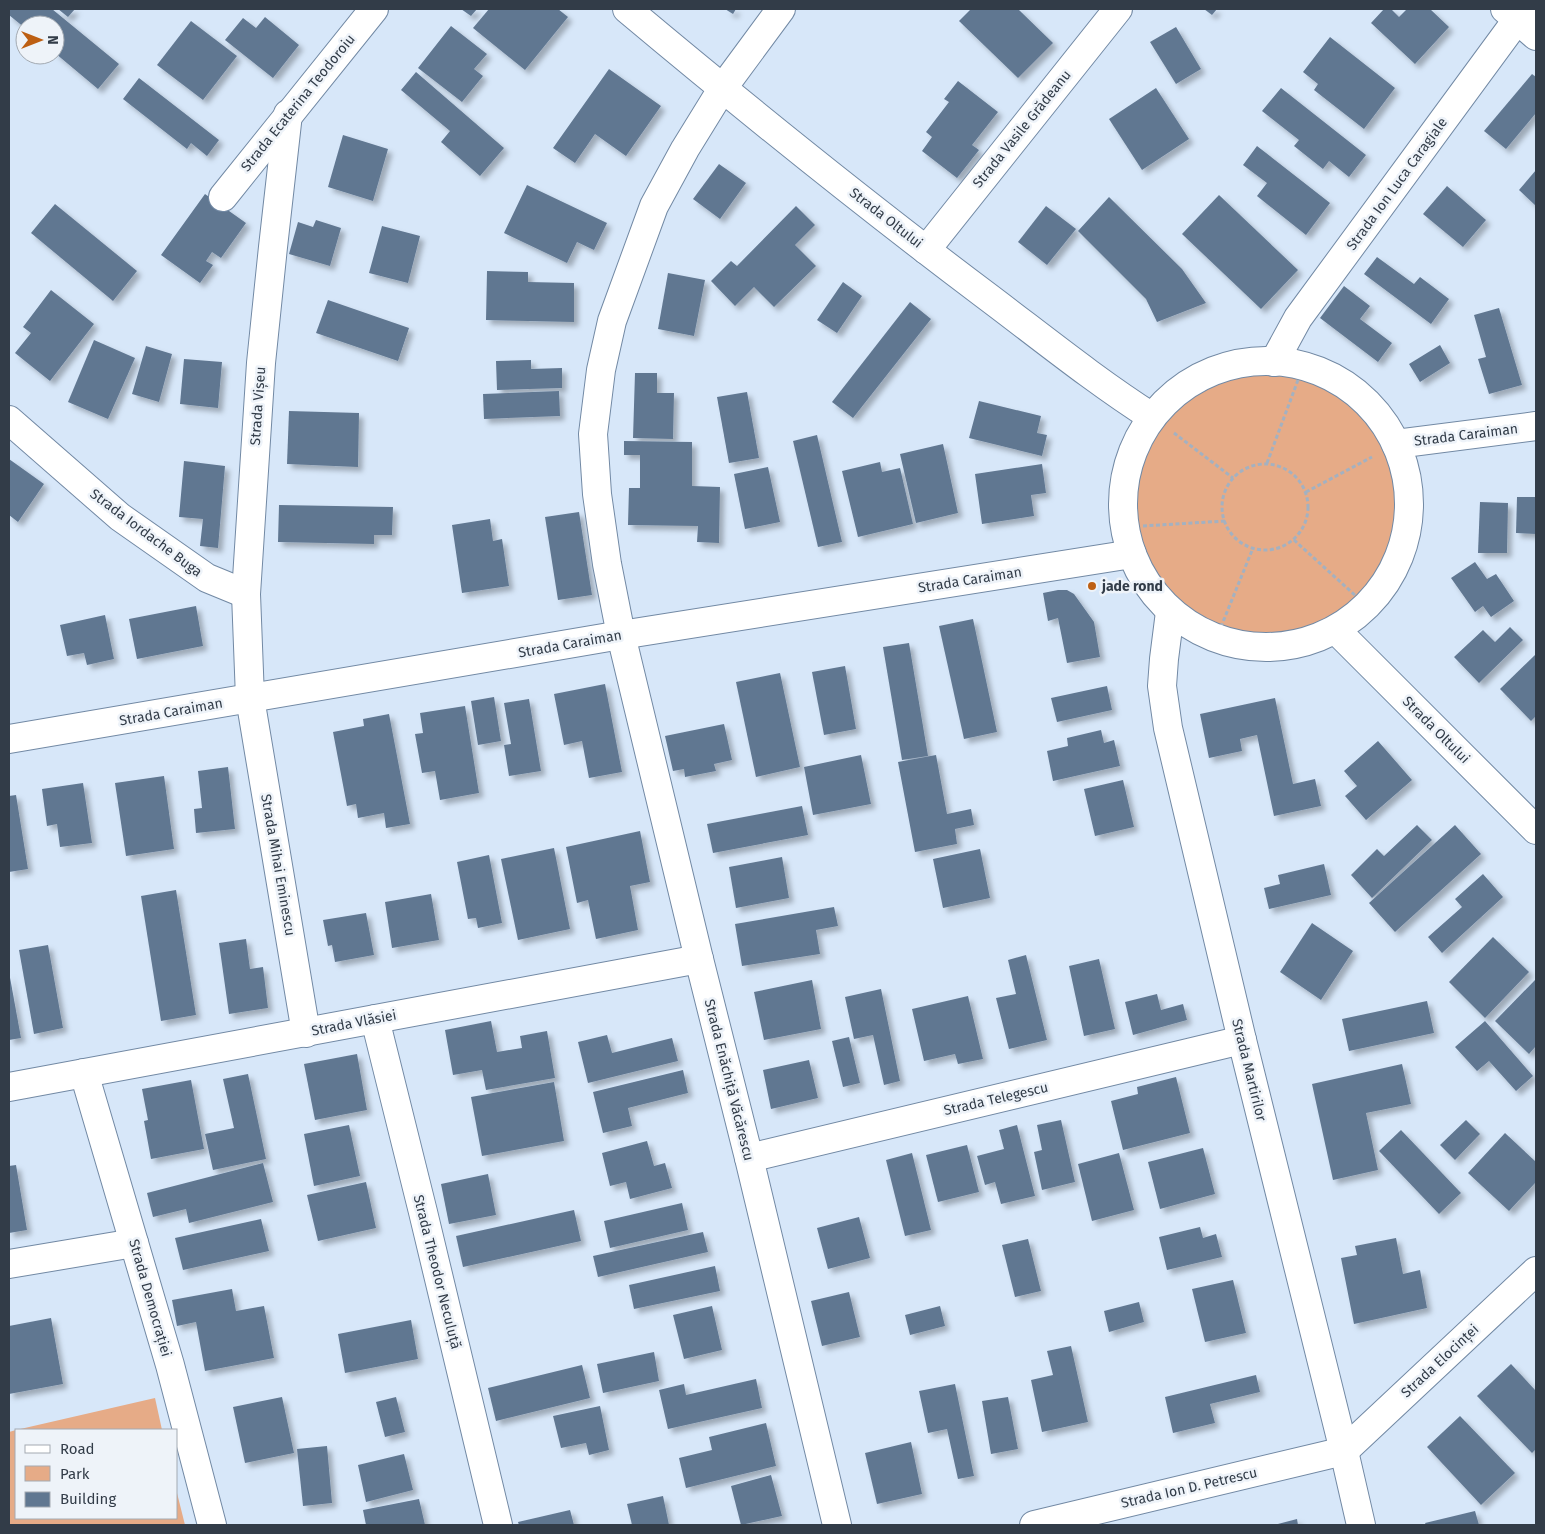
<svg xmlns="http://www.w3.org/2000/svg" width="1545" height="1534" font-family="'Fira Sans',sans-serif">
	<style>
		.green { fill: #e6ab87 }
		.building { fill: #607791; filter: url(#shadow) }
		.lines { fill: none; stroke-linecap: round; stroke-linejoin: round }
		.minor-casing { stroke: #7289a4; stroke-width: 30 }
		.major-casing { stroke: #7289a4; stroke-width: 30 }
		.path { stroke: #a3b1c1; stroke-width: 3; stroke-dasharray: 4 2.5; stroke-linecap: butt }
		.minor { stroke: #fff; stroke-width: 28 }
		.major { stroke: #fff; stroke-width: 28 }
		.poi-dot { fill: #bd5f13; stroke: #eef3f9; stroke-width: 2 }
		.labels { text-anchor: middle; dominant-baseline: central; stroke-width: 5; stroke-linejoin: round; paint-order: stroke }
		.street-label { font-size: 14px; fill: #323c48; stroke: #eef3f9 }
		.poi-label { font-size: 14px; font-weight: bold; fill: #323c48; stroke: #eef3f9; text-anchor: start }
	</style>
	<defs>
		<filter id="shadow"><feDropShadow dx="4.5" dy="4.5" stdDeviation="2.5" flood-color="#0004"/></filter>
	</defs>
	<rect width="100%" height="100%" fill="#d7e7f9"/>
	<g class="green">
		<circle cx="1266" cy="504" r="143"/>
		<polygon points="155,1398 162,1430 16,1430"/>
		<polygon points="16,1430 16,1518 176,1518 176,1489 185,1525 9,1525 9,1432"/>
	</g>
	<g class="building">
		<polygon points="9,9 52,9 119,64 98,89 55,53 55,25 25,25 25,28 9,15"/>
		<polygon points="58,9 75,9 68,17"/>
		<polygon points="461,9 477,9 471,16"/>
		<polygon points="489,9 558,9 568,17 525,70 473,28"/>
		<polygon points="725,9 736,9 733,14"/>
		<polygon points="971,9 1018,9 1053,43 1018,78 959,21"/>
		<polygon points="1204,9 1217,9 1212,15"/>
		<polygon points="1384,9 1391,9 1399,17 1407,9 1430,9 1449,27 1415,64 1371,23"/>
		<polygon points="265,17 299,45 273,78 225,40 243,18 256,28"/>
		<polygon points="191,21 237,56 203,100 157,65"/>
		<polygon points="451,26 487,54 474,69 483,76 462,102 418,68"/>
		<polygon points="1176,27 1201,69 1176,84 1150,42"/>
		<polygon points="1330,37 1395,88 1364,129 1314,90 1318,84 1303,72"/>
		<polygon points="609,69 661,106 626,156 595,134 575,163 553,148"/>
		<polygon points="416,72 504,148 480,176 441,142 450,131 401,90"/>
		<polygon points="1532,74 1536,77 1536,113 1506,149 1484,131"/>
		<polygon points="139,78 219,140 207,156 191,143 187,149 123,99"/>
		<polygon points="958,81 998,112 972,145 979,150 957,178 922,151 932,137 926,132 949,102 944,99"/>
		<polygon points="1156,88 1189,139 1142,170 1109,119"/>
		<polygon points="1281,88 1366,155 1349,177 1329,161 1323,169 1294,146 1299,140 1262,111"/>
		<polygon points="343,135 388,149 373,201 328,187"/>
		<polygon points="1257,146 1330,203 1306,235 1257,196 1267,183 1243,165"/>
		<polygon points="719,164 746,183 720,219 693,199"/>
		<polygon points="1536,170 1536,206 1519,190"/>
		<polygon points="527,185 607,223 594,250 577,242 567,263 504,233"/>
		<polygon points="1447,186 1486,220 1463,247 1423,214"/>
		<polygon points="205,194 246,223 221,258 212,252 206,261 213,265 200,283 161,255"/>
		<polygon points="1219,195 1298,270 1261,309 1182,234"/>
		<polygon points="1109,197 1182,269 1206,303 1157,322 1146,299 1078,231"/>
		<polygon points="55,204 137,271 113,301 31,233"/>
		<polygon points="796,206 815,225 795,245 816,266 774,307 754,287 735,306 711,281 731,261 737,266"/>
		<polygon points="1046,206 1076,229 1047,265 1018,242"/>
		<polygon points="316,220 341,228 330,266 289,254 298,222 313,227"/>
		<polygon points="382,226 420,236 408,283 369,273"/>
		<polygon points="1377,257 1414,284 1420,277 1449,299 1431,324 1364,274"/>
		<polygon points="487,271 528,272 528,282 574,283 574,322 486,320"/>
		<polygon points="668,273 705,280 694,336 658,329"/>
		<polygon points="843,282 862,296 837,333 817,320"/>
		<polygon points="1344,286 1370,306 1360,319 1392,343 1378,362 1320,318"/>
		<polygon points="51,290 94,324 50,381 15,353 31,333 23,327"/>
		<polygon points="328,300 409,328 398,361 316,333"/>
		<polygon points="910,302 931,319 853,418 832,402"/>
		<polygon points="1499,308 1522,385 1489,394 1478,359 1486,357 1474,315"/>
		<polygon points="94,340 135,358 108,419 68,402"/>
		<polygon points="1440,345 1450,363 1420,382 1409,364"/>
		<polygon points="146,346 172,354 159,402 132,394"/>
		<polygon points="184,359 222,362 218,408 180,404"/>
		<polygon points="531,360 531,369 562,368 562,388 497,390 496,361"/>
		<polygon points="635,373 657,373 657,393 674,393 673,439 633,438"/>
		<polygon points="559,391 560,416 484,419 483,394"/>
		<polygon points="747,392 759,458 729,463 717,397"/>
		<polygon points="979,401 1041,416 1037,433 1047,435 1042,456 969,438"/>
		<polygon points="289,411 359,413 358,467 287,464"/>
		<polygon points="817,435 842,542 818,547 793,441"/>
		<polygon points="624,441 692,442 692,486 720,487 719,543 697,542 698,526 628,525 629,488 640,488 640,455 624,455"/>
		<polygon points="943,444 958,513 916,523 900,454"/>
		<polygon points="9,459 44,484 18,522 9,515"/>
		<polygon points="184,461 225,466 218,548 200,546 203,519 179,517"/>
		<polygon points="880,462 882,472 900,468 913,524 858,537 842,471"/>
		<polygon points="1042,464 1046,493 1031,495 1034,516 982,524 975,474"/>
		<polygon points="768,467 780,522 745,529 734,474"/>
		<polygon points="1517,497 1536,497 1536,534 1516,533"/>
		<polygon points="1480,502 1508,503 1507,553 1478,553"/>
		<polygon points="279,505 393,507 392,535 374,535 374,544 278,542"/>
		<polygon points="579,512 592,595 558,600 545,517"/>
		<polygon points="490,519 493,541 502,539 509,586 462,593 452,525"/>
		<polygon points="1475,562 1487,579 1496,574 1514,601 1491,617 1483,606 1475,612 1451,578"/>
		<polygon points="1058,590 1067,590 1074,594 1094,622 1100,657 1067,663 1058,618 1048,621 1043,593"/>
		<polygon points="196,606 203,646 137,659 129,619"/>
		<polygon points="105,615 114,659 87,665 84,653 67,656 60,625"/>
		<polygon points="973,619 997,732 964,739 939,626"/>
		<polygon points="1510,627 1523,640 1479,683 1454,657 1483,630 1495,642"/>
		<polygon points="909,643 928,756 902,760 883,647"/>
		<polygon points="1536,654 1536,716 1531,721 1500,689"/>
		<polygon points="845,666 856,729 824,735 812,672"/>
		<polygon points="780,673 800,767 756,777 736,682"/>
		<polygon points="605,684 622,772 589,778 582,741 564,745 554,694"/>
		<polygon points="1107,686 1112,710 1057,722 1051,698"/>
		<polygon points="494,697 501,741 478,745 471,701"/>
		<polygon points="1275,698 1293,784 1315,779 1321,806 1274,816 1257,735 1240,739 1242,751 1209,758 1200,714"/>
		<polygon points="529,699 541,771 509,776 504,745 511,744 504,703"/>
		<polygon points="465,706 479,793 440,800 435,771 422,773 415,734 423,733 420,713"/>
		<polygon points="389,714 410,824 386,828 384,813 358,818 356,804 347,806 333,732 364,726 363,719"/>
		<polygon points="724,724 732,760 714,764 716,771 685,777 684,769 673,771 665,736"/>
		<polygon points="1101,730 1104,743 1114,740 1120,766 1053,781 1047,751 1068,746 1067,738"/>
		<polygon points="1378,741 1412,780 1366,820 1345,796 1357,786 1344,771"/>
		<polygon points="861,755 871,804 813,815 804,767"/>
		<polygon points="936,755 947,814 971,809 974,825 955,829 957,844 915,852 898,762"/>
		<polygon points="228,767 235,829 196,833 194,809 202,808 198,771"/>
		<polygon points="164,776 174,849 126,856 115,783"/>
		<polygon points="1123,780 1134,827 1095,836 1084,789"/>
		<polygon points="83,783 92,843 60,847 57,824 47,826 42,789"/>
		<polygon points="16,795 28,869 9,872 9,796"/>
		<polygon points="802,806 808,835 713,853 707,824"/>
		<polygon points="1417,825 1432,840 1372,898 1351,875 1377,849 1384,856"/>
		<polygon points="1455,825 1481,854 1395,932 1369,903"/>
		<polygon points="640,831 650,882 630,886 638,930 596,939 588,900 577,903 566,847"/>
		<polygon points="554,848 570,929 518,940 501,859"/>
		<polygon points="980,849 990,898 943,908 933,859"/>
		<polygon points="489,855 502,923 478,928 476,918 468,919 457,862"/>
		<polygon points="782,857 789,898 736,908 729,867"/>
		<polygon points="1324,864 1331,895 1269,909 1264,888 1280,884 1278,875"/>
		<polygon points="1483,874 1503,897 1442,953 1428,937 1462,907 1455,899"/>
		<polygon points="176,890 196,1015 161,1021 141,896"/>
		<polygon points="431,894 439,940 392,948 385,902"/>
		<polygon points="834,907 838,926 816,930 820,954 742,966 735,924"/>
		<polygon points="366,913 374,955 335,962 332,945 328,946 323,920"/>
		<polygon points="1312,923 1353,951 1321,1000 1280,972"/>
		<polygon points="1493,937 1529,972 1485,1018 1449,982"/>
		<polygon points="246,939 250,969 263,967 268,1008 229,1014 219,943"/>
		<polygon points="48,945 63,1028 34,1034 19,950"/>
		<polygon points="1026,955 1047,1040 1009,1049 996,998 1016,994 1008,960"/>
		<polygon points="1099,959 1115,1029 1084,1036 1069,966"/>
		<polygon points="9,972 21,1038 9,1040"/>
		<polygon points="1536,979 1536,1046 1529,1054 1495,1021"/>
		<polygon points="812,980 821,1029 764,1040 754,992"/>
		<polygon points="881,989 900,1081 884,1085 873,1035 854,1039 845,997"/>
		<polygon points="1157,994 1161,1010 1183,1004 1187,1020 1133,1035 1125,1002"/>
		<polygon points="968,996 983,1059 958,1064 955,1054 924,1061 912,1009"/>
		<polygon points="1427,1001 1434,1033 1349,1051 1342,1019"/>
		<polygon points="491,1021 497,1052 522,1048 520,1036 547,1031 555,1078 486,1090 482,1070 453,1075 445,1030"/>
		<polygon points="1485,1021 1533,1076 1516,1091 1489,1061 1477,1071 1455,1047"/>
		<polygon points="607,1035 612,1053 672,1038 678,1061 588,1083 578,1042"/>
		<polygon points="849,1037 860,1083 843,1087 832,1041"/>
		<polygon points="357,1054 367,1110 315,1120 304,1064"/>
		<polygon points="809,1060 818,1098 771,1109 763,1070"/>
		<polygon points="1402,1064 1411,1104 1366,1113 1378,1170 1333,1180 1312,1084"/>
		<polygon points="683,1070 688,1093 628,1108 632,1126 603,1133 593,1092"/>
		<polygon points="248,1074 266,1159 213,1170 205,1134 234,1128 223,1079"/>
		<polygon points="1176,1077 1190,1133 1123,1150 1111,1101 1138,1094 1137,1087"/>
		<polygon points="191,1080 204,1149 151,1159 144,1121 148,1120 142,1089"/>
		<polygon points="554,1082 564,1141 482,1156 471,1097"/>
		<polygon points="1061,1120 1075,1182 1042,1190 1034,1152 1042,1150 1037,1125"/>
		<polygon points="1466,1120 1480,1134 1455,1160 1440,1145"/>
		<polygon points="349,1125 360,1176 314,1186 304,1134"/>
		<polygon points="1017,1125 1035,1196 1001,1204 995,1182 985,1185 977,1156 1004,1149 999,1130"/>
		<polygon points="1401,1130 1461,1193 1439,1214 1379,1151"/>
		<polygon points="1505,1133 1536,1162 1536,1182 1509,1211 1468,1173"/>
		<polygon points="647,1141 654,1166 665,1163 672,1188 630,1199 626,1182 610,1186 602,1153"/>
		<polygon points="967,1145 979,1192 938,1202 926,1155"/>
		<polygon points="1203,1148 1215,1194 1160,1209 1148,1162"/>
		<polygon points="912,1153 931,1230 905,1236 886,1160"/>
		<polygon points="1119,1153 1134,1210 1092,1221 1078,1164"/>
		<polygon points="263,1163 273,1202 189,1223 186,1209 153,1217 147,1193"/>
		<polygon points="16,1165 27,1230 9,1233 9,1166"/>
		<polygon points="488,1174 496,1215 449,1224 441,1184"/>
		<polygon points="366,1182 376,1228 318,1241 307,1195"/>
		<polygon points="682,1203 688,1230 610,1248 604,1221"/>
		<polygon points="574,1210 581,1241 463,1267 456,1236"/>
		<polygon points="859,1217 870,1258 828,1269 817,1228"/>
		<polygon points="261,1219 269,1251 183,1270 175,1238"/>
		<polygon points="1200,1227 1203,1238 1216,1234 1222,1257 1167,1270 1159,1237"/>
		<polygon points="703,1232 708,1252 598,1277 593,1256"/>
		<polygon points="1396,1238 1403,1274 1420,1270 1427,1308 1354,1324 1341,1258 1357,1255 1355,1246"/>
		<polygon points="1028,1239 1041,1291 1015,1297 1002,1245"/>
		<polygon points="715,1266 720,1291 634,1309 629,1285"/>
		<polygon points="1233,1280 1246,1333 1205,1342 1192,1289"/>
		<polygon points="232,1289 236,1311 264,1306 274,1358 205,1371 196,1322 177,1326 172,1300"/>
		<polygon points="849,1292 860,1337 822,1346 811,1301"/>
		<polygon points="1139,1302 1144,1322 1109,1332 1104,1311"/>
		<polygon points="712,1306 722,1350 684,1359 673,1315"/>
		<polygon points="940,1306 945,1326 910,1335 905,1315"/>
		<polygon points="51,1318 63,1384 9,1394 9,1326"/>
		<polygon points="411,1320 418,1359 345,1373 338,1334"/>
		<polygon points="1071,1346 1088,1422 1042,1432 1031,1380 1053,1375 1047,1351"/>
		<polygon points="654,1352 659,1381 603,1393 597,1364"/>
		<polygon points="1511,1364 1536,1391 1536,1449 1532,1453 1477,1396"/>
		<polygon points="582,1365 590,1398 496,1421 488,1388"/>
		<polygon points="1256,1375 1260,1392 1210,1404 1215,1423 1173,1433 1165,1397"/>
		<polygon points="756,1379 762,1408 668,1429 659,1390 684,1384 686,1395"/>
		<polygon points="955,1384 974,1476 958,1479 947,1429 928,1433 919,1391"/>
		<polygon points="282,1397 294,1453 245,1463 233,1407"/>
		<polygon points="396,1397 405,1432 385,1437 376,1402"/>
		<polygon points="1008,1397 1018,1449 991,1454 982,1401"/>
		<polygon points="600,1406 609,1450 589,1455 586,1443 561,1448 553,1416"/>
		<polygon points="1460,1416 1515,1473 1481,1505 1427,1447"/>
		<polygon points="766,1423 776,1466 686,1488 679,1458 712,1450 709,1437"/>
		<polygon points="911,1442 922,1494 877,1504 865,1453"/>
		<polygon points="327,1446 332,1503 303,1506 297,1449"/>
		<polygon points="404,1454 413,1490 366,1502 358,1465"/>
		<polygon points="771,1475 782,1516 741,1525 731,1486"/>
		<polygon points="663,1496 669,1525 632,1525 627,1504"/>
		<polygon points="419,1499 425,1525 366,1525 363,1510"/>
		<polygon points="570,1510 574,1525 519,1525 518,1522"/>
		<polygon points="1475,1511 1479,1525 1426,1525 1425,1523"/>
		<polygon points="1297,1519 1298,1525 1274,1525"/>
	</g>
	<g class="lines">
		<defs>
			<g id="minor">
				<polyline points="781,9 722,89 685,149 654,206 612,321 601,370 593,434 597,494 607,564 621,635 699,959 749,1158 837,1525"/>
				<polyline points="1505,9 1536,36"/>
				<polyline points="288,114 273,247 261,363 246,594 250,698 306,1033"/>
				<polyline points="223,197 374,9"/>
				<polyline points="926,250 1118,9"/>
				<polyline points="1274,362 1298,318 1525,9"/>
				<polyline points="9,420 120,517 207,578 246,594"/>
				<polyline points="1396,444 1536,426"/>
				<polyline points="1170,612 1164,659 1162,686 1168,728 1242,1040 1344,1451 1361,1525"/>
				<polyline points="375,1019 423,1212 498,1525"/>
				<polyline points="84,1073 170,1365 212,1525"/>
				<polyline points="9,1087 699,959"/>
				<polyline points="749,1158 1242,1040"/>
				<polyline points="9,1264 134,1243"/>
				<polyline points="1034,1525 1344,1451 1536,1271"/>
			</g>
			<g id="major">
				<path d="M627,9C744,107 863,203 984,294C1040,336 1094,380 1152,417"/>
				<circle cx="1266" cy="504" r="143"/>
				<polyline points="1336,630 1536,830"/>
				<polyline points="9,739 621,635 1132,554"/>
			</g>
		</defs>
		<use href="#minor" class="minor-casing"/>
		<use href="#major" class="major-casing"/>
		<g class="path">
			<polyline points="1174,433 1233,478"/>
			<polyline points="1267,463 1298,380"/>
			<circle cx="1265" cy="507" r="43"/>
			<polyline points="1306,492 1372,457"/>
			<polyline points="1143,526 1225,521"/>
			<polyline points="1294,540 1367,606"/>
			<polyline points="1216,639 1253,548"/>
		</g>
		<use href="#minor" class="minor"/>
		<use href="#major" class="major"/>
	</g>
	<circle class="poi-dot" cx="1092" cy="586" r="5"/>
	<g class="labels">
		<g class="street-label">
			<text transform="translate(298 103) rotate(-51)">Strada Ecaterina Teodoroiu</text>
			<text transform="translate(1022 129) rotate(-51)">Strada Vasile Grădeanu</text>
			<text transform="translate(1397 184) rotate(-54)">Strada Ion Luca Caragiale</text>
			<text transform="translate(886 218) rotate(38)">Strada Oltului</text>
			<text transform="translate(258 406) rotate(-86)">Strada Vișeu</text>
			<text transform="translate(1466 435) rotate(-7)">Strada Caraiman</text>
			<text transform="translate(146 533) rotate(37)">Strada Iordache Buga</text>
			<text transform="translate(970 580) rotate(-9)">Strada Caraiman</text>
			<text transform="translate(570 644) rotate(-10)">Strada Caraiman</text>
			<text transform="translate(171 712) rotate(-10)">Strada Caraiman</text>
			<text transform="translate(1436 730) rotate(45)">Strada Oltului</text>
			<text transform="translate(278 865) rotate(80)">Strada Mihai Eminescu</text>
			<text transform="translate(354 1023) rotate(-11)">Strada Vlăsiei</text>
			<text transform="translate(1249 1070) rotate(76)">Strada Martirilor</text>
			<text transform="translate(729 1080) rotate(76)">Strada Enăchiță Văcărescu</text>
			<text transform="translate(996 1099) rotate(-13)">Strada Telegescu</text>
			<text transform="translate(437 1272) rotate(76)">Strada Theodor Neculuță</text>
			<text transform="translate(150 1298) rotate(74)">Strada Democrației</text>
			<text transform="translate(1440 1361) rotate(-43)">Strada Elocinței</text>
			<text transform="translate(1189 1488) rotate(-13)">Strada Ion D. Petrescu</text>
		</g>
		<g class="poi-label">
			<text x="1102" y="586">jade rond</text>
		</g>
	</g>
	<rect width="1545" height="1534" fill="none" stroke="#323c48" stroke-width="20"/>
	<rect x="15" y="1429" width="162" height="90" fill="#eef3f9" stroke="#a3aab2"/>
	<rect x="25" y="1445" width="25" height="8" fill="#ffffff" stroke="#a3aab2"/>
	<text x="60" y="1454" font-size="15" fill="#323c48">Road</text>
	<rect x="25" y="1466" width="25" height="15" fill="#e6ab87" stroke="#a3aab2"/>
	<text x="60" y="1479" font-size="15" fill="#323c48">Park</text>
	<rect x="25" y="1492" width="25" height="15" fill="#607791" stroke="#a3aab2"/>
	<text x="60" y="1504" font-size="15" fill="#323c48">Building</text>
	<g transform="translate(40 40) rotate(90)"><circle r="24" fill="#eef3f9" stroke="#a3aab2"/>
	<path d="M0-4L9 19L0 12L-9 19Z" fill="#bd5f13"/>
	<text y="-8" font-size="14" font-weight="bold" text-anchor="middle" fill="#323c48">N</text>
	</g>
</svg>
